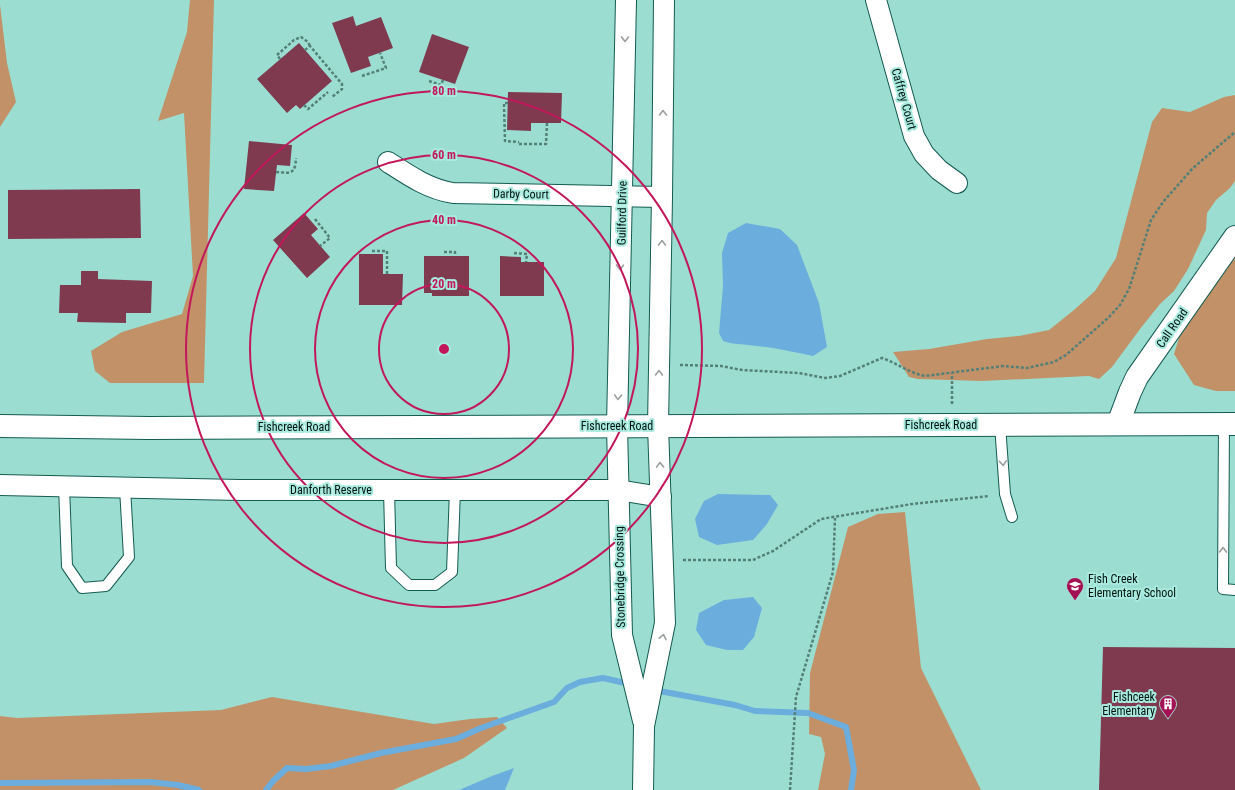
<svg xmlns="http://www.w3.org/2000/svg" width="1235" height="790" font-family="'Roboto Condensed',sans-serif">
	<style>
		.green { fill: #c29167 }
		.water { fill: #6baddd }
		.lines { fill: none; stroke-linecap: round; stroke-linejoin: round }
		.stream { stroke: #6baddd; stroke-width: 6 }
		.building { fill: #7f3a50 }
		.service-casing { stroke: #145b51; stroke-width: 12 }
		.minor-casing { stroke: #145b51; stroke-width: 22 }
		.tertiary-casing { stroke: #145b51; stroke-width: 24 }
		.secondary-casing { stroke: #145b51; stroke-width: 24 }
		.path { stroke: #548078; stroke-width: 2.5; stroke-dasharray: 3 2; stroke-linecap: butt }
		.service { stroke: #fff; stroke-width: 10 }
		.minor { stroke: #fff; stroke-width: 20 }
		.tertiary { stroke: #fff; stroke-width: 22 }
		.secondary { stroke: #fff; stroke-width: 22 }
		.oneway { stroke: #99a09f }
		.ring { fill: none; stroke: #c2185b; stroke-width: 2 }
		.labels { text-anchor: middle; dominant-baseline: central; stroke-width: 4; stroke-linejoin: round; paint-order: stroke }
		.street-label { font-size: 12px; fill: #00120f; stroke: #a8ebde }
		.poi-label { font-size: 12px; fill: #00120f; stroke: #a8ebde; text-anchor: start }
		.centre { fill: #c2185b; stroke: #a8ebde; stroke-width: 2 }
		.ring-label { font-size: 12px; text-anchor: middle; font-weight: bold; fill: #c2185b; stroke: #a8ebde; stroke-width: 4; stroke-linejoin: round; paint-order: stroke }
	</style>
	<rect width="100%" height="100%" fill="#9bded1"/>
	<g class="green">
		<polygon points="190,0 214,0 204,383 110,383 95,371 91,351 122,332 182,314 193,276 184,113 158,121 187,32"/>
		<polygon points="0,5 7,63 16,102 0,127"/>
		<polygon points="1235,95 1235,181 1230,188 1216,200 1207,213 1206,230 1188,269 1174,291 1160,304 1140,329 1112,367 1099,379 1089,376 982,381 918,379 909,377 893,352 929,349 987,339 1019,336 1049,330 1074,310 1095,291 1116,258 1152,122 1162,108 1190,112 1224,97"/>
		<polygon points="1235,252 1235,391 1216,391 1194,385 1174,354 1184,322"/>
		<polygon points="905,512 921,668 981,790 818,790 825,754 821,737 809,734 810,673 848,527 878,514"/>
		<polygon points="272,697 434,724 470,719 497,717 507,728 464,758 393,790 0,790 0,716 17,718 221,710"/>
	</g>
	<g class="water">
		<path d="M746,223L780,229L797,245L819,303L827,347L813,356C794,352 776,348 757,346C745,344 734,345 723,341L719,333L723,286L722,253L728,233Z"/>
		<polygon points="718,494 770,495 778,505 767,524 753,540 717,545 699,537 695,519 704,501"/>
		<polygon points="753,597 762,608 754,637 743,650 727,650 706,645 696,630 699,613 724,600"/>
		<polygon points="514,768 505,790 459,790 492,776"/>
	</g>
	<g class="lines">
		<g class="stream">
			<polyline points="654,690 735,705 755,711 808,713 846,727 854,770 851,790"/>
			<polyline points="0,783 150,782 178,785 199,790"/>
			<polyline points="266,790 273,781 287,768 306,769 331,766 381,753 456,739 481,728 554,702 567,688 580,682 603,678 630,684"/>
		</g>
	</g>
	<g class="building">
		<polygon points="353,16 356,26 381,17 393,48 368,57 371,66 351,73 332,23"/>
		<polygon points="432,34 469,47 455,84 419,72"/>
		<polygon points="299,43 332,81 300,109 296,105 287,113 257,79"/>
		<polygon points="508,92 562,93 561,123 531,123 531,131 507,130"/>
		<polygon points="249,141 292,145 290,166 277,165 274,191 244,189"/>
		<polygon points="140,189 141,238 8,239 8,190"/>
		<polygon points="304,213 318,229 311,235 330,257 307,278 273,240"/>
		<polygon points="359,254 383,254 383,274 403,274 402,305 359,305"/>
		<polygon points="424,256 469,256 469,296 432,296 432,293 424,293"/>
		<polygon points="500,256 521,257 521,262 544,262 544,296 500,296"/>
		<polygon points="81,271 98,271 98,279 152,281 151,313 126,313 126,323 77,322 78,313 59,313 60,285 81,285"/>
		<polygon points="1103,647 1235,648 1235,790 1099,790"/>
	</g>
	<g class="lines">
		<defs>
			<g id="service">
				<polyline points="1224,424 1223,589 1235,590"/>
				<polyline points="1000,425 1005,494 1012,517"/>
				<polyline points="64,486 67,566 82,588 106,586 129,557 125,488"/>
				<polyline points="389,490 391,568 409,585 435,585 452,572 455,490"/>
			</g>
			<g id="minor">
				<polyline points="626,0 617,426 622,635 643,721"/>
				<polyline points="876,0 914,136 924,154 939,170 957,183"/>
				<path d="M388,162C408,175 428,189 453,193L662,197"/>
				<polyline points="0,485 240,490 618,490 661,497"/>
				<polyline points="643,790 644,726 665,623 658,426 662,197 664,0"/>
			</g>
			<polyline id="tertiary" points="1118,424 1130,392 1137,377 1235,237"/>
			<polyline id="secondary" points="0,426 149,428 1235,424"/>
		</defs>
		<use href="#service" class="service-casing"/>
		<use href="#minor" class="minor-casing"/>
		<use href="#tertiary" class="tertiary-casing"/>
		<use href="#secondary" class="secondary-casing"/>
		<g class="path">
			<polyline points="305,50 310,46 342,84 342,89 332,97"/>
			<polyline points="280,59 277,55 294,40 301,37 308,42 310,46"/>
			<polyline points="362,76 386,68 380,53"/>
			<polyline points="429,81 441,85 443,80"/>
			<polyline points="508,103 504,103 505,141 519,142"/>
			<polyline points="304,105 308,109 328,92"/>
			<polyline points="519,144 546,144 547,123"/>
			<path d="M276,172C291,173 295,175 296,158"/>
			<polyline points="315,219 330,238 320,246"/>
			<polyline points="372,251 387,251 387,274"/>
			<polyline points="444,252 455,252 455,256"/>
			<polyline points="514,253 527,254 526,262"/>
			<path d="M680,365L721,366L742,370L799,373L825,378L840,376L882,358C897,363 909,373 925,376L1003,366L1027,368L1054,362L1066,355L1108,318L1120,305L1129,289L1151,220L1163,202L1193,168L1235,132"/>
			<polyline points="952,404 952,373"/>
			<polyline points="683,560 753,560 773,551 821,519 912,504 989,496"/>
			<polyline points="790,790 796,697 833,572 835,518"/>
		</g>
		<use href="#service" class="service"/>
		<use href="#minor" class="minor"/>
		<use href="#tertiary" class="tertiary"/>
		<use href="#secondary" class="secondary"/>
	</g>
	<defs><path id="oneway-chevron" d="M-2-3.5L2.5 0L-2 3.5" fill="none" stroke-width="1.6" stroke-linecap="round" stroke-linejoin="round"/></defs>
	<g class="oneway">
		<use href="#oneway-chevron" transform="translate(625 39) rotate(91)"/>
		<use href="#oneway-chevron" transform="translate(663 113) rotate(-90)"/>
		<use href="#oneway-chevron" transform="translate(662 243) rotate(-89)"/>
		<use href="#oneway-chevron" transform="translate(620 267) rotate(91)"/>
		<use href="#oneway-chevron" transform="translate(659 373) rotate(-89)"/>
		<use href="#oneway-chevron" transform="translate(618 397) rotate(92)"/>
		<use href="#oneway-chevron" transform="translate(1003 463) rotate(86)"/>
		<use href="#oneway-chevron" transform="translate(660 465) rotate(-92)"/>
		<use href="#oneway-chevron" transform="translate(1223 550) rotate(-89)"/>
		<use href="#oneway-chevron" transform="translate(663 637) rotate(-78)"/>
	</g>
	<g class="ring">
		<circle cx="444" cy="349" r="65"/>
		<circle cx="444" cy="349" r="129"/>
		<circle cx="444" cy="349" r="194"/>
		<circle cx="444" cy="349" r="258"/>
	</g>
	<defs>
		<symbol id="school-pin" viewBox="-11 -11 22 30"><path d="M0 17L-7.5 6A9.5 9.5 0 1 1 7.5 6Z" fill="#a31154" stroke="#a8ebde"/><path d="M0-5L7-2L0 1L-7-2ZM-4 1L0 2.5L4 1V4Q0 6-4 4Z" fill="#fff"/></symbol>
		<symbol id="building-pin" viewBox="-11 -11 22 30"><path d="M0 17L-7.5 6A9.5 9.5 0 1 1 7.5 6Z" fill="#a31154" stroke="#a8ebde"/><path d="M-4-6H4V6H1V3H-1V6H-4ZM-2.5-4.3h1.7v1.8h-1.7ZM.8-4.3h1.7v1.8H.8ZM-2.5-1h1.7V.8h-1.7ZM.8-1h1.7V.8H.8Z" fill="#fff"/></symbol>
	</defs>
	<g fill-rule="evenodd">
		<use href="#school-pin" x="1065" y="576" width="20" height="27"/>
		<use href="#building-pin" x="1158" y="694" width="20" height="27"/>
	</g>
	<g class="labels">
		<g class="street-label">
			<text transform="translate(904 99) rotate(74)">Caffrey Court</text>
			<text transform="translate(521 194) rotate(1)">Darby Court</text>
			<text transform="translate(622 213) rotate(-89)">Guilford Drive</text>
			<text transform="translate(1172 328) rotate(-55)">Call Road</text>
			<text x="941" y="425">Fishcreek Road</text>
			<text x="617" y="426">Fishcreek Road</text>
			<text x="294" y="427">Fishcreek Road</text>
			<text x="331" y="490">Danforth Reserve</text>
			<text transform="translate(620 577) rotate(-91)">Stonebridge Crossing</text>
		</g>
		<g class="poi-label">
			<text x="1088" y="579">Fish Creek<tspan x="1088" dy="14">Elementary School</tspan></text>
			<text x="1155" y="697" text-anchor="end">Fishceek<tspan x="1155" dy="14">Elementary</tspan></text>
		</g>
	</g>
	<circle cx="444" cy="349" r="6" class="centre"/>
	<g class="ring-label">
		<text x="444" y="95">80 m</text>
		<text x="444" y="159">60 m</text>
		<text x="444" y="224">40 m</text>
		<text x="444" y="288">20 m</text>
	</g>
</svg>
